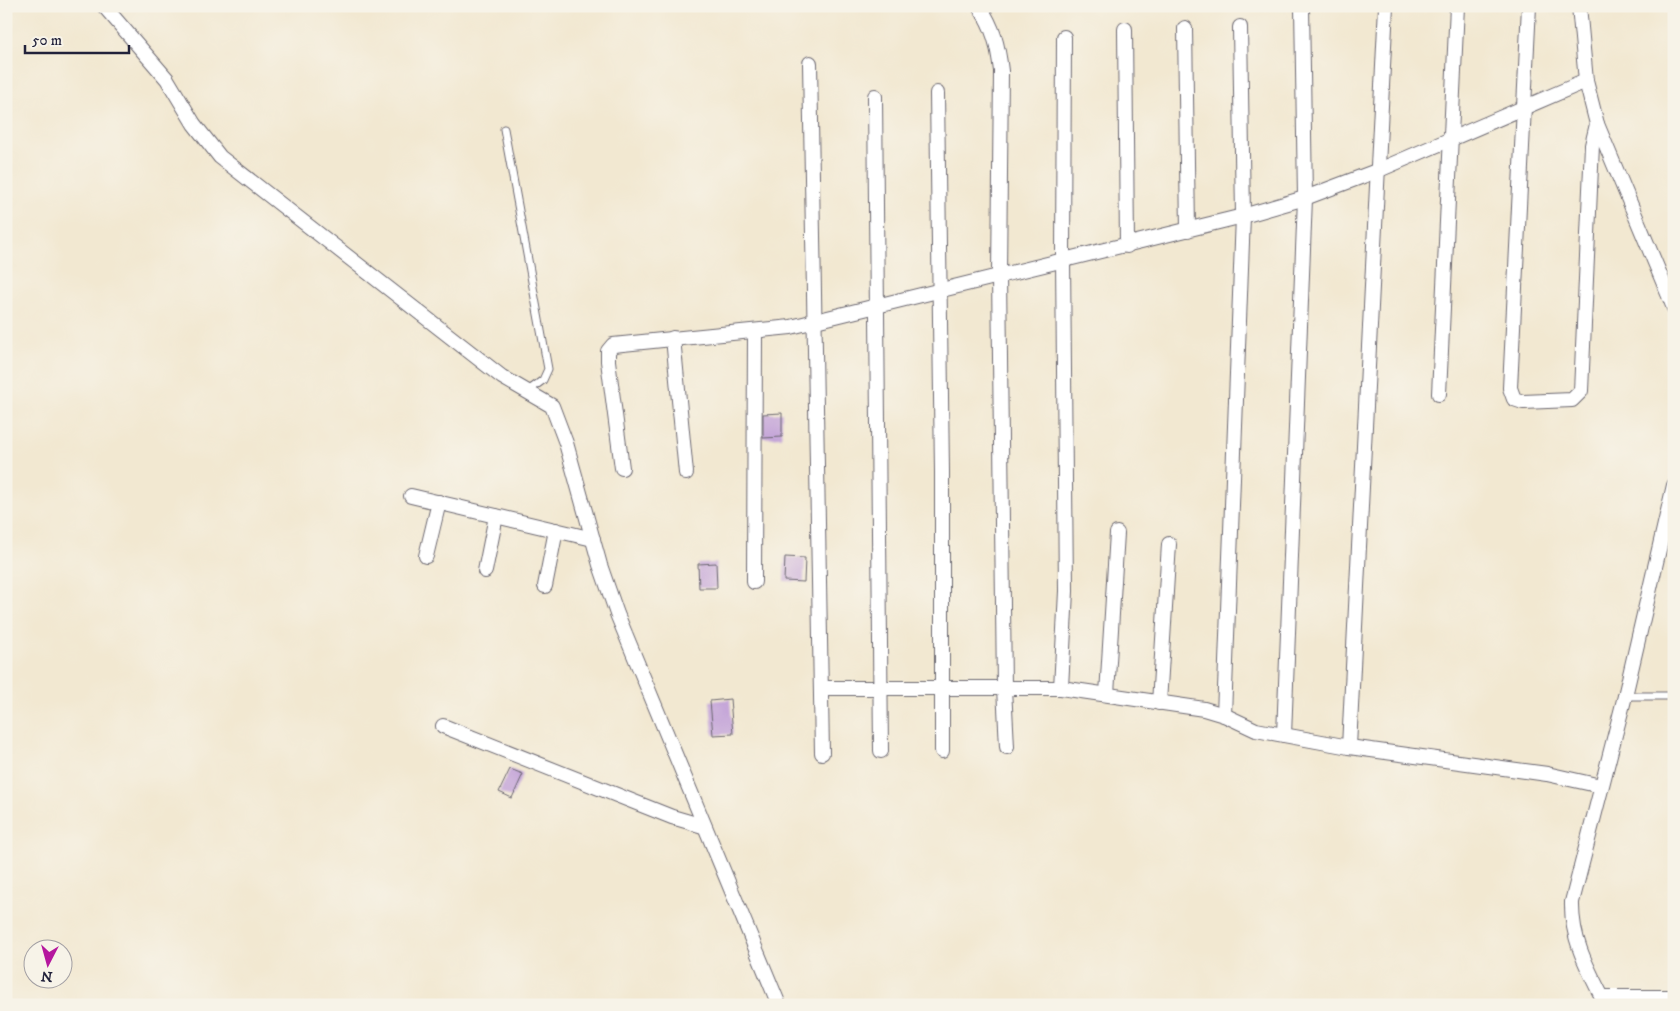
<svg xmlns="http://www.w3.org/2000/svg" width="1680" height="1011" font-family="'IM FELL DW Pica',serif">
	<style>
		.building { fill: #c09ed7 }
		.lines { fill: none; stroke-linecap: round; stroke-linejoin: round }
		.service-casing { stroke: #6b6770; stroke-width: 9 }
		.minor-casing { stroke: #6b6770; stroke-width: 16 }
		.service { stroke: #fff; stroke-width: 7 }
		.minor { stroke: #fff; stroke-width: 14 }
	</style>
	<rect width="100%" height="100%" fill="#f7f3e8"/>
	<filter id="ink" filterUnits="userSpaceOnUse"><feTurbulence type="fractalNoise" baseFrequency=".02" numOctaves="2"/><feDisplacementMap in="SourceGraphic" scale="10" xChannelSelector="R" yChannelSelector="G"/><feConvolveMatrix kernelMatrix="1 2 1 2 8 2 1 2 1" color-interpolation-filters="sRGB"/></filter>
	<filter id="wash" filterUnits="userSpaceOnUse"><feTurbulence type="fractalNoise" baseFrequency=".0096" numOctaves="4" result="noise"/><feDisplacementMap in="SourceGraphic" scale="20" xChannelSelector="R" yChannelSelector="G"/><feGaussianBlur stdDeviation="1.12" result="paint"/><feColorMatrix in="noise" values="0 0 0 0 0 0 0 0 0 0 0 0 0 0 0 0 0 1.4 0 .05"/><feComposite in="paint" operator="in"/></filter>
	<g filter="url(#wash)">
		<rect width="100%" height="100%" fill="#f2e8d1"/>
		<g id="blocks">
			<g class="building">
				<polygon points="782,413 782,437 763,438 763,414"/>
				<polygon points="785,557 805,558 804,582 784,581"/>
				<polygon points="716,563 717,588 699,588 698,564"/>
				<polygon points="730,699 733,734 713,735 710,701"/>
				<polygon points="510,769 523,774 512,798 499,792"/>
			</g>
		</g>
	</g>
	<g filter="url(#ink)">
		<use href="#blocks" fill-opacity="0" stroke="#6b6770" stroke-width="1"/>
		<g class="lines">
			<defs>
				<g id="service">
					<polyline points="504,129 548,369 543,380 528,391"/>
					<polyline points="1625,696 1674,696"/>
				</g>
				<g id="minor">
					<polyline points="104,6 167,79 194,124 220,157 502,377 552,406 566,443 600,565 617,614 779,1005"/>
					<path d="M979,6C994,28 998,46 1001,71L999,275L1004,688L1007,747"/>
					<polyline points="1529,6 1510,388 1514,399 1523,402 1572,400 1581,391 1592,145 1597,124"/>
					<polyline points="1579,6 1586,81 1597,124 1674,308"/>
					<polyline points="1185,28 1188,230"/>
					<polyline points="1125,29 1127,246"/>
					<polyline points="810,63 822,753"/>
					<polyline points="937,93 942,472 942,751"/>
					<polyline points="875,96 881,751"/>
					<polyline points="673,338 686,473"/>
					<polyline points="1439,394 1457,6"/>
					<polyline points="622,468 608,361 608,351 613,345 791,327 1243,216 1305,198 1379,170 1586,81"/>
					<polyline points="411,496 593,539"/>
					<polyline points="426,556 439,502"/>
					<polyline points="485,571 496,516"/>
					<polyline points="754,582 755,331"/>
					<polyline points="545,586 556,530"/>
					<polyline points="821,688 1061,688 1204,709 1224,715 1256,730 1349,747 1547,774 1601,786"/>
					<polyline points="1061,688 1066,591 1063,259 1064,37"/>
					<polyline points="1107,694 1117,533"/>
					<polyline points="1159,703 1169,544"/>
					<polyline points="1224,715 1243,216 1240,27"/>
					<polyline points="443,726 672,817 703,826"/>
					<polyline points="1284,735 1305,198 1302,6"/>
					<polyline points="1349,747 1386,6"/>
					<polyline points="1602,997 1674,997"/>
					<path d="M1606,1005C1589,971 1571,941 1572,902L1625,696L1674,485"/>
				</g>
			</defs>
			<use href="#service" class="service-casing"/>
			<use href="#minor" class="minor-casing"/>
			<use href="#service" class="service"/>
			<use href="#minor" class="minor"/>
		</g>
	</g>
	<rect width="1680" height="1011" fill="none" stroke="#f7f3e8" stroke-width="25"/>
	<g transform="translate(48 964) rotate(186)"><circle r="24" fill="#f7f3e8" stroke="#a29fa3"/>
	<path d="M0-4L9 19L0 12L-9 19Z" fill="#b5179e"/>
	<text y="-8" font-size="14" font-weight="bold" text-anchor="middle" fill="#22223b">N</text>
	</g>
	<path d="M25 45v8h104v-8" fill="none" stroke="#22223b" stroke-width="2.5"/>
	<text x="32" y="45" font-size="15" fill="#22223b" stroke="#f7f3e8" stroke-width="4" paint-order="stroke">50 m</text>
</svg>
